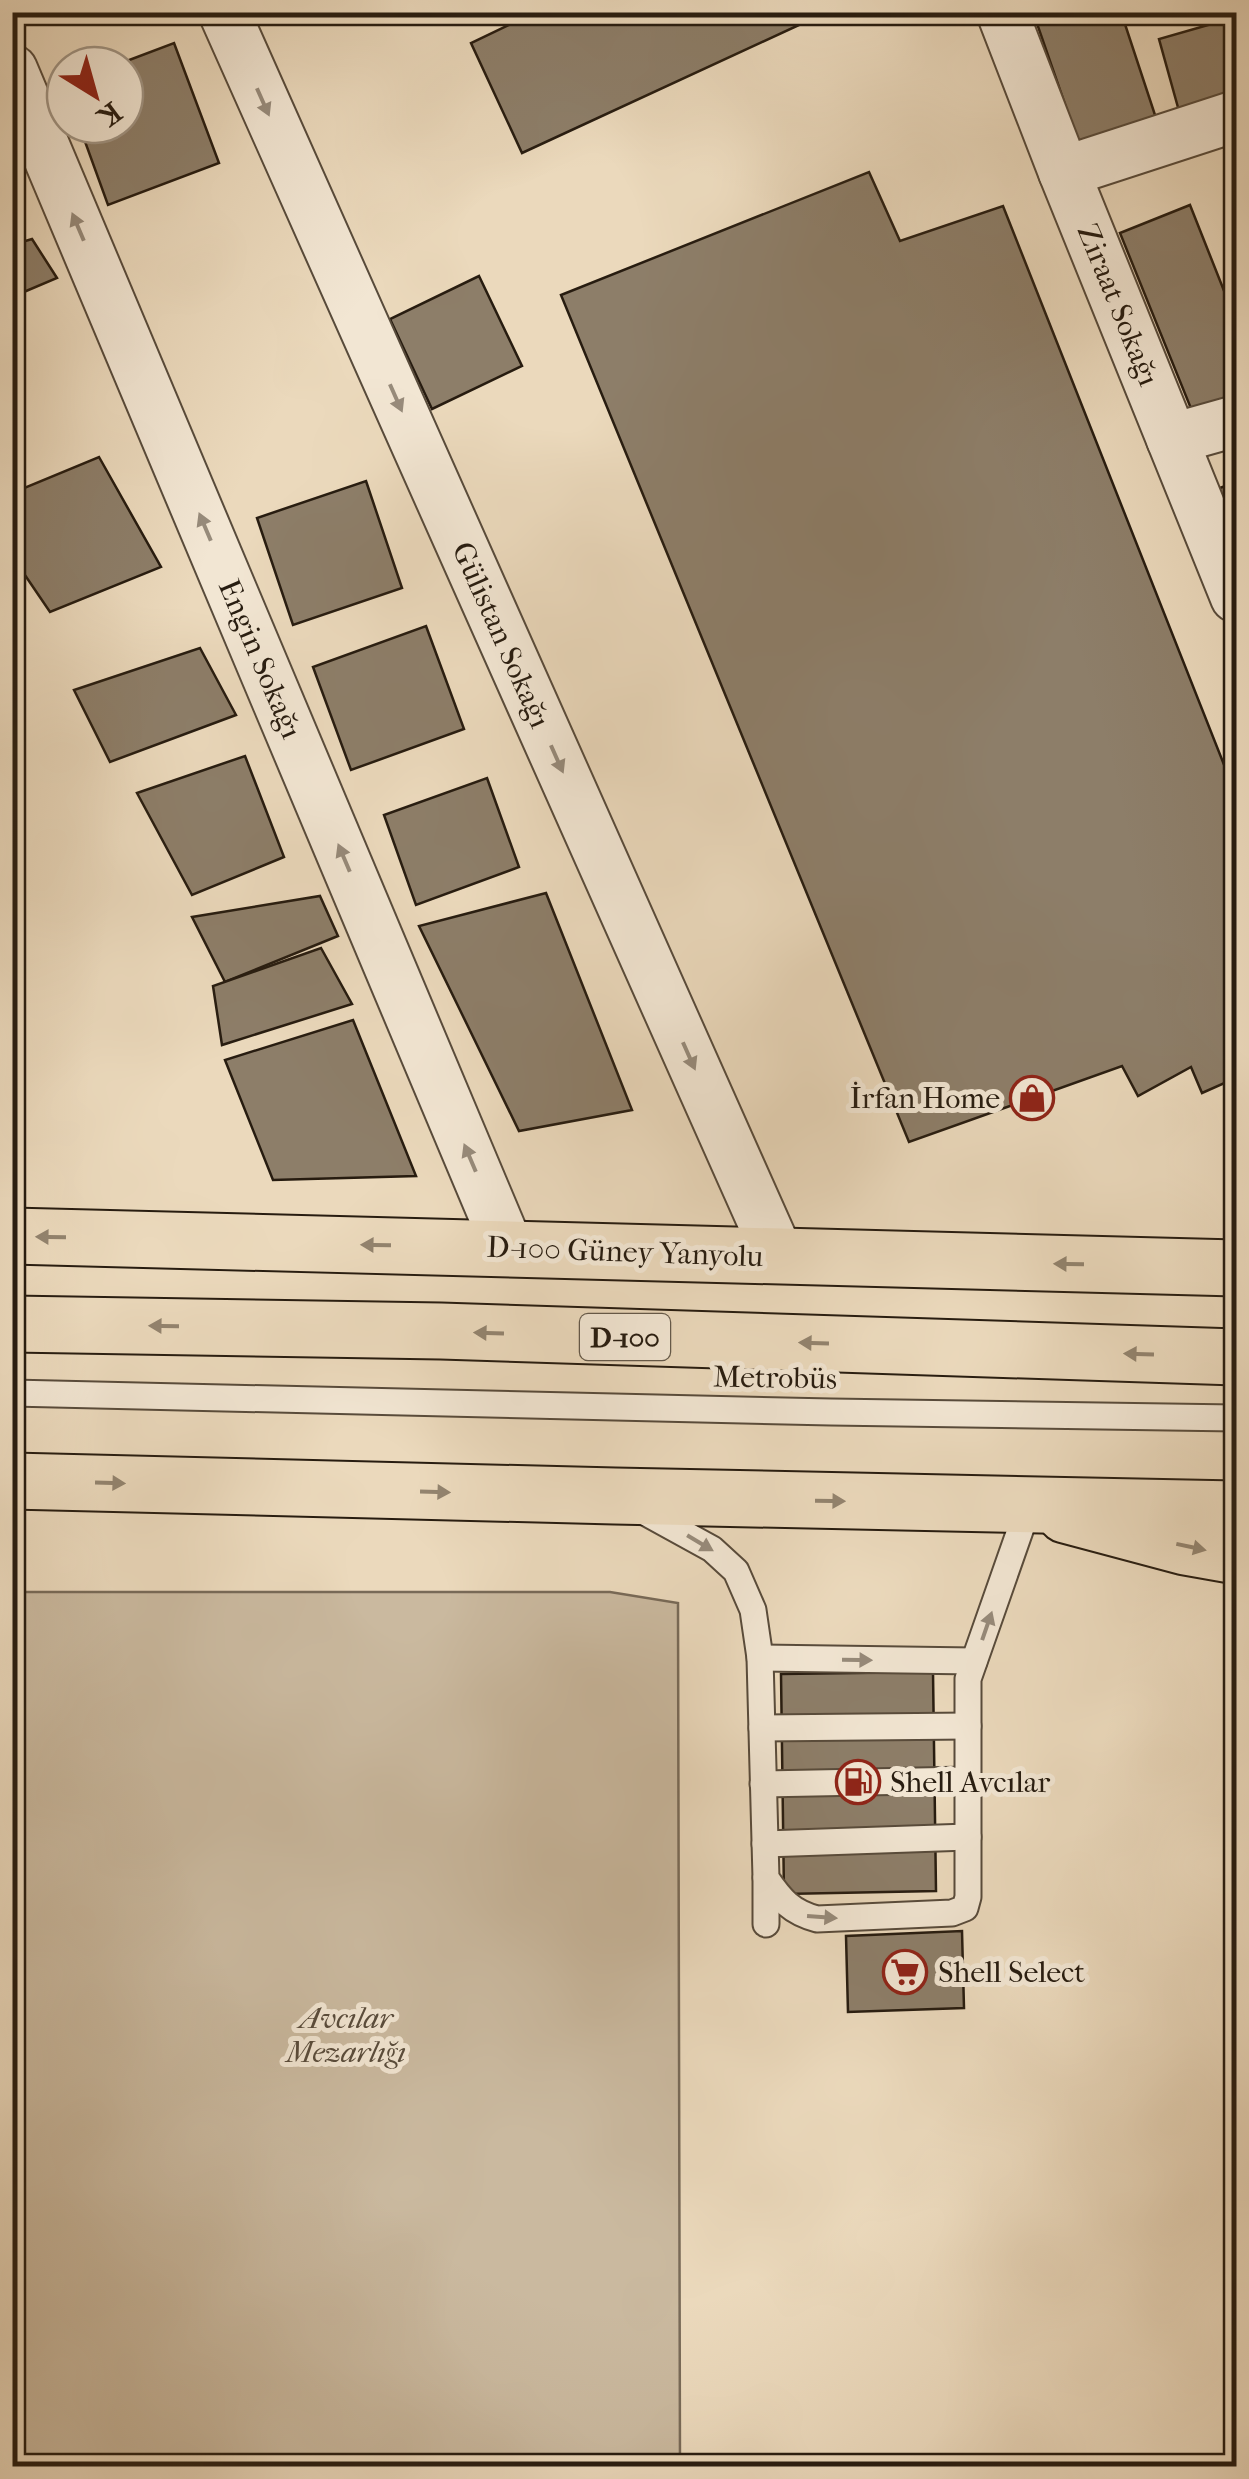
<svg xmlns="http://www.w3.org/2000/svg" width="1249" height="2479" font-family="'IM FELL French Canon',serif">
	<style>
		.green { fill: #cab99f; stroke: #786a58; stroke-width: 2.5 }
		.building { fill: #8d7e69; stroke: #271c10; stroke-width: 2.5 }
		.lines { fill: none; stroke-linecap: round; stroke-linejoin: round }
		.lane-casing { stroke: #584b3b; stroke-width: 29 }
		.street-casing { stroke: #584b3b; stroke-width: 54 }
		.primary-casing { stroke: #271c10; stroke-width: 59 }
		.highway-casing { stroke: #271c10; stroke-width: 59 }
		.lane { stroke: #f2e6d3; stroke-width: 25 }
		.street { stroke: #f2e6d3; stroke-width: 50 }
		.primary { stroke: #ebd9bc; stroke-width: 55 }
		.highway { stroke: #ebd9bc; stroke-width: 55 }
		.oneway { fill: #978b7b }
		.oneway2 { fill: #93846f }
		.labels { text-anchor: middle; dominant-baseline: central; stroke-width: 10; stroke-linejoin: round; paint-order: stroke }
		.shield { fill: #f2e6d3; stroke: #64594a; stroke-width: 2.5 }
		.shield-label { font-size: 28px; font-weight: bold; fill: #271c10 }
		.street-label { font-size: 30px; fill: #271c10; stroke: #f2e6d3 }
		.poi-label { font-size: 30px; fill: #271c10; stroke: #f2e6d3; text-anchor: start }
		.park-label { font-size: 30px; font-style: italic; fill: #584b3b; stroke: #f2e6d3 }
	</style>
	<rect width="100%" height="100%" fill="#ebd9bc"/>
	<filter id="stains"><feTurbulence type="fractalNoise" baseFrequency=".002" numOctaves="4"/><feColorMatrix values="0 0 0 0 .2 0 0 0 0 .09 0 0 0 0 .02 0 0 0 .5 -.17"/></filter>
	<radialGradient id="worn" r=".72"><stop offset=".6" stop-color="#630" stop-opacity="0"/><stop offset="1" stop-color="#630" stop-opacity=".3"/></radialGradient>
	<polygon class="green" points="13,1592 610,1592 678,1603 680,2466 13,2466"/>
	<g class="building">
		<polygon points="536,12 827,12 522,153 471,43"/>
		<polygon points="1033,12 1121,12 1156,118 1079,145"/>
		<polygon points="1236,17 1236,95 1179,111 1159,39"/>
		<polygon points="174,43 219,163 108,205 79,125 125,125 125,65 116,65"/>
		<polygon points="869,172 900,241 1003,206 1236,795 1236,1078 1202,1093 1191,1067 1138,1096 1122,1066 909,1142 561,295"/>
		<polygon points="1190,205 1236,321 1236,394 1192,411 1120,233"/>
		<polygon points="32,239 57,278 12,297 12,245"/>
		<polygon points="479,276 522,366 432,409 390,319"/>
		<polygon points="99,457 161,567 50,612 12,556 12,493"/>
		<polygon points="366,481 402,588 293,625 257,518"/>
		<polygon points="1236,482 1236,540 1217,489"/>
		<polygon points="426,626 464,729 351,770 313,667"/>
		<polygon points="200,648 236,715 110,762 74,690"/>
		<polygon points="245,756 284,857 192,895 137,793"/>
		<polygon points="487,778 519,867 416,905 384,815"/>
		<polygon points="546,893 632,1110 519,1131 419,926"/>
		<polygon points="320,896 338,936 225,982 192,917"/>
		<polygon points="321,948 352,1004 222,1045 213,986"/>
		<polygon points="353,1020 416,1176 273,1180 225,1060"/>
		<polygon points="933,1672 936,1891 784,1894 781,1674"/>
		<polygon points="962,1931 964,2008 848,2012 846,1936"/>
	</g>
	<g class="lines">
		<defs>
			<g id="lane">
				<polyline points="12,1393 831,1412 1236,1418"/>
				<path d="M641,1510L712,1549L736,1571L753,1610L760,1658L766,1878C781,1900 791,1912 817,1919L952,1913L965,1908L968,1897V1679L1029,1505"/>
				<polyline points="760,1658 974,1661"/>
				<polyline points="762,1728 968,1726"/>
				<polyline points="763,1784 968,1780"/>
				<polyline points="765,1844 968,1837"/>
				<polyline points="766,1878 766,1924"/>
			</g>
			<g id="street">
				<polyline points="224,12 779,1257"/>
				<polyline points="1002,12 1064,172 1236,597"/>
				<polyline points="12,70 508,1248"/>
				<polyline points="1064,172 1236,116"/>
				<polyline points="1172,439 1236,421"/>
			</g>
			<g id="primary">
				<polyline points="12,1236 1236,1268"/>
				<polyline points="1065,1515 1185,1547 1236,1556"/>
			</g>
			<g id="highway">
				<polyline points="12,1324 441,1331 1236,1357"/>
				<polyline points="12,1481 615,1496 1236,1509"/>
			</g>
		</defs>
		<use href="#lane" class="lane-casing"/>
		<use href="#street" class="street-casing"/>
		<use href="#primary" class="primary-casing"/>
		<use href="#highway" class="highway-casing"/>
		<use href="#lane" class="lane"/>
		<use href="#street" class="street"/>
		<use href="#primary" class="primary"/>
		<use href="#highway" class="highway"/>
	</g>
	<defs><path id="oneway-solid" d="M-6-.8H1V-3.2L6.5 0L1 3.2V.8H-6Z" transform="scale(2.5)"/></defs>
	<g class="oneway">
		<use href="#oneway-solid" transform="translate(263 102) rotate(66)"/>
		<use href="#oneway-solid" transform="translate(78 227) rotate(-113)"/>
		<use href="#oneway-solid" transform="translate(396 398) rotate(66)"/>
		<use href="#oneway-solid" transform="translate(205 527) rotate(-113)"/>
		<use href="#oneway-solid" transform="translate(557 759) rotate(66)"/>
		<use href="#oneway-solid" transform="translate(344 858) rotate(-113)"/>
		<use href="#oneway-solid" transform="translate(689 1056) rotate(66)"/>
		<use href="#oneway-solid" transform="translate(470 1158) rotate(-113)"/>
		<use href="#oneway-solid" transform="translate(700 1543) rotate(31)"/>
		<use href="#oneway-solid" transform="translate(987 1626) rotate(-71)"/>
		<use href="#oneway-solid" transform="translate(857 1660) rotate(1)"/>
		<use href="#oneway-solid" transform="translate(822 1917) rotate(4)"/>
	</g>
	<g class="oneway2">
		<use href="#oneway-solid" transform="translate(51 1237) rotate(-179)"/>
		<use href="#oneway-solid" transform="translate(376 1245) rotate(-179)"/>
		<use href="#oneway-solid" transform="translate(1069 1264) rotate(-179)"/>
		<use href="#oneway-solid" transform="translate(164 1326) rotate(-179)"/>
		<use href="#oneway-solid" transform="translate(489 1333) rotate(-178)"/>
		<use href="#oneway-solid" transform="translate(814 1343) rotate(-178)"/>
		<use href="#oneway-solid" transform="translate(1139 1354) rotate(-178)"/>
		<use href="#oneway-solid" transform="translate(110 1483) rotate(2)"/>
		<use href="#oneway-solid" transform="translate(435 1492) rotate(2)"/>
		<use href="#oneway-solid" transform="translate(830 1501) rotate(1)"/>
		<use href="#oneway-solid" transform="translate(1191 1547) rotate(12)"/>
	</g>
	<defs>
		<symbol id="shop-ring" viewBox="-11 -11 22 22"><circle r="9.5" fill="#f2e6d3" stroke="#8f2418" stroke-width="1.5"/><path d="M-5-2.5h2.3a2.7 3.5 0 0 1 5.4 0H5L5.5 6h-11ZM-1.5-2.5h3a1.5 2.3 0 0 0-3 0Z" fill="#8f2418"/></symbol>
		<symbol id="fuel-ring" viewBox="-11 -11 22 22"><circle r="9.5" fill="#f2e6d3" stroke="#8f2418" stroke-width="1.5"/><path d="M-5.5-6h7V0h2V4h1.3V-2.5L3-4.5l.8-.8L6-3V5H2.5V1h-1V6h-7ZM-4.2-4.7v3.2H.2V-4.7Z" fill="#8f2418"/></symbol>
		<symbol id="supermarket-ring" viewBox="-11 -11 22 22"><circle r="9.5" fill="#f2e6d3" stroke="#8f2418" stroke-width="1.5"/><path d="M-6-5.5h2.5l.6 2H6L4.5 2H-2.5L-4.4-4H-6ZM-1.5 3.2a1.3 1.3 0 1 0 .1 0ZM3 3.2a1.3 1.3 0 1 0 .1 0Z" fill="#8f2418"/></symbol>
	</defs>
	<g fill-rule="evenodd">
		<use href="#shop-ring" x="1007" y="1073" width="50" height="50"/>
		<use href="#fuel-ring" x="833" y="1757" width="50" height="50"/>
		<use href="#supermarket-ring" x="880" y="1947" width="50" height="50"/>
	</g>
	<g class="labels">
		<rect class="shield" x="580" y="1314" width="90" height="46" rx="8"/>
		<g class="shield-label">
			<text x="625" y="1337">D-100</text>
		</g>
		<g class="street-label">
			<text transform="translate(1118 305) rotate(68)">Ziraat Sokağı</text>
			<text transform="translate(501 635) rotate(66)">Gülistan Sokağı</text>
			<text transform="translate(260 659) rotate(67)">Engin Sokağı</text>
			<text transform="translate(625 1252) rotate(2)">D-100 Güney Yanyolu</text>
			<text transform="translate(775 1378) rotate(1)">Metrobüs</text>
		</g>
		<g class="poi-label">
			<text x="1000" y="1098" text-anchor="end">İrfan Home</text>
			<text x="890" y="1782">Shell Avcılar</text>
			<text x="938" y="1972">Shell Select</text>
		</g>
		<g class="park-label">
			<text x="346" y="2018">Avcılar<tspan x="346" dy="34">Mezarlığı</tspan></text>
		</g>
	</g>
	<rect width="1249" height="2479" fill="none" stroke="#ebd9bc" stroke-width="50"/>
	<rect x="15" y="15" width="1219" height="2449" fill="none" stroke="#271c10" stroke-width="5"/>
	<rect x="25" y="25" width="1199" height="2429" fill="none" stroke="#271c10" stroke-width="2.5"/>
	<g transform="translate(95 95) rotate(143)"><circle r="48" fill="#f2e6d3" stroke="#a19585" stroke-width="2.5"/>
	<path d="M0-8L18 38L0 25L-18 38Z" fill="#8f2418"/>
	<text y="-15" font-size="28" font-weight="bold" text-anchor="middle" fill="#271c10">K</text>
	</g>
	<rect width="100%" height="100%" filter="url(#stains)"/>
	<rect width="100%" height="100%" fill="url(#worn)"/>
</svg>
